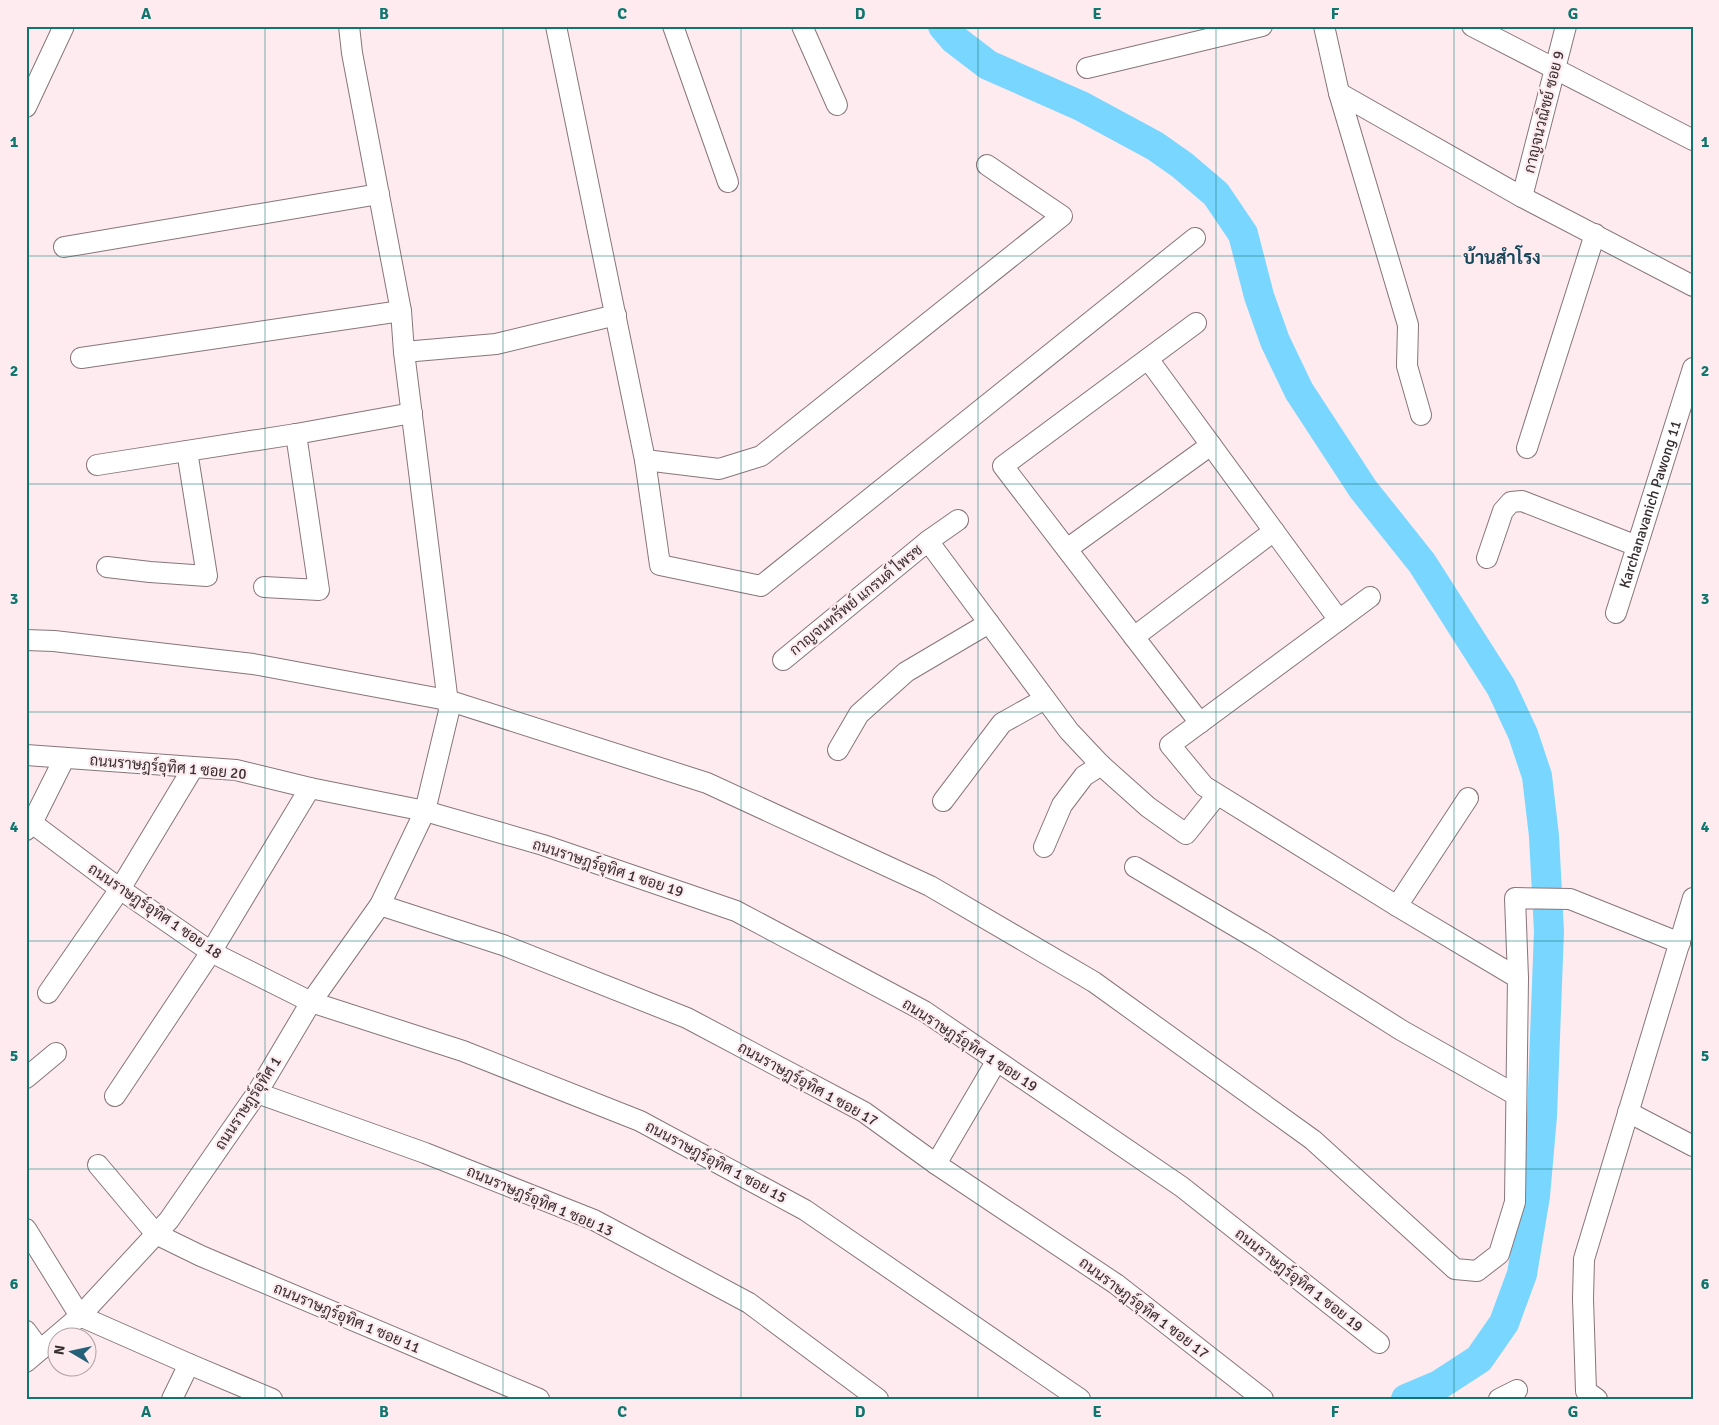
<svg xmlns="http://www.w3.org/2000/svg" width="1719" height="1425" font-family="Signika,Sarabun,sans-serif">
	<style>
		.lines { fill: none; stroke-linecap: round; stroke-linejoin: round }
		.river { stroke: #78d6ff; stroke-width: 30 }
		.minor-casing { stroke: #88757a; stroke-width: 22 }
		.minor { stroke: #fff; stroke-width: 20 }
		.grid { fill: none; stroke: #0f766e; stroke-width: 1; stroke-opacity: 0.55 }
		.labels { text-anchor: middle; dominant-baseline: central; stroke-width: 4.5; stroke-linejoin: round; paint-order: stroke }
		.street-label { font-size: 15px; fill: #382f31; stroke: #fdebf0 }
		.quarter-label { font-size: 18px; font-weight: bold; fill: #17475a; stroke: #fdebf0 }
		.neatline { fill: none; stroke: #0f766e; stroke-width: 2 }
		.grid-label { font-size: 16px; text-anchor: middle; font-weight: bold; fill: #0f766e }
	</style>
	<rect width="100%" height="100%" fill="#fdebf0"/>
	<g class="lines">
		<polyline class="river" points="943,26 954,39 988,65 1081,106 1155,146 1182,165 1216,194 1243,234 1259,296 1275,341 1299,391 1363,489 1422,563 1501,687 1523,734 1537,776 1544,836 1549,931 1542,1116 1535,1196 1522,1274 1504,1323 1479,1359 1439,1385 1406,1399"/>
		<defs>
			<g id="minor">
				<polyline points="556,26 645,460 660,565 761,586 1195,238"/>
				<polyline points="673,26 728,182"/>
				<polyline points="802,26 837,105"/>
				<polyline points="1324,26 1339,93 1408,325 1407,366 1421,415"/>
				<polyline points="1472,26 1693,140"/>
				<polyline points="1087,68 1262,26"/>
				<polyline points="1339,93 1522,197 1693,286"/>
				<polyline points="26,107 64,26"/>
				<polyline points="1522,197 1566,26"/>
				<polyline points="64,247 379,194"/>
				<polyline points="1196,323 1003,466 1200,723"/>
				<polyline points="404,352 496,344 616,315"/>
				<polyline points="81,358 401,311"/>
				<polyline points="1148,359 1339,620"/>
				<polyline points="1527,448 1595,234"/>
				<polyline points="645,460 719,469 761,456 1062,216 987,165"/>
				<polyline points="97,465 296,434 412,413"/>
				<polyline points="928,541 1069,731 1101,765 1148,807 1186,834 1217,795"/>
				<polyline points="1067,549 1211,445"/>
				<polyline points="1487,558 1503,511 1511,502 1522,501 1637,546"/>
				<polyline points="107,567 150,572 207,576 187,451"/>
				<polyline points="264,587 319,590 296,434"/>
				<polyline points="1370,597 1170,745 1204,786 1397,906 1518,978"/>
				<path id="s1" d="M1616,613L1693,368"/>
				<polyline points="1134,637 1274,531"/>
				<polyline points="26,640 54,641 253,664 447,700 707,783 930,886 1094,982 1313,1140 1455,1269 1477,1271 1499,1254 1515,1202 1518,978 1515,898 1570,899 1680,943"/>
				<polyline points="783,660 928,541 958,520"/>
				<polyline points="838,750 859,714 906,672 989,623"/>
				<polyline points="26,755 236,770 310,788 425,811 543,845 736,911 924,1011 1182,1187 1379,1343"/>
				<polyline points="943,801 1002,723 1045,699"/>
				<polyline points="26,823 32,823 120,889 211,952 311,1002 463,1051 640,1121 805,1210 1080,1399"/>
				<polyline points="26,830 32,823 64,759"/>
				<polyline points="1044,847 1062,805 1084,776 1101,765"/>
				<polyline points="1135,867 1262,942 1401,1030 1516,1095"/>
				<polyline points="380,905 503,945 687,1018 864,1112 936,1164 1116,1284 1263,1399"/>
				<polyline points="1397,906 1468,798"/>
				<polyline points="48,993 120,889 193,768"/>
				<polyline points="26,1078 56,1053"/>
				<polyline points="257,1093 425,1153 594,1220 749,1303 878,1399"/>
				<polyline points="115,1096 211,952 310,788"/>
				<polyline points="1628,1112 1693,1146"/>
				<polyline points="936,1164 996,1062"/>
				<polyline points="98,1165 156,1234 201,1256 539,1399"/>
				<polyline points="26,1229 80,1316 189,1364 272,1399"/>
				<polyline points="26,1331 40,1350"/>
				<polyline points="26,1362 80,1316 169,1220 257,1093 311,1002 380,905 425,811 449,711 404,352 401,311 352,53 349,26"/>
				<polyline points="172,1399 189,1364"/>
				<polyline points="1499,1399 1517,1390"/>
				<polyline points="1597,1399 1586,1391 1583,1299 1584,1259 1693,898"/>
			</g>
		</defs>
		<use href="#minor" class="minor-casing"/>
		<use href="#minor" class="minor"/>
	</g>
	<path class="grid" d="M265,26V1399M503,26V1399M741,26V1399M978,26V1399M1216,26V1399M1454,26V1399M26,256H1693M26,484H1693M26,712H1693M26,941H1693M26,1169H1693"/>
	<g class="labels">
		<g class="street-label">
			<text transform="translate(1544 112) rotate(-76)">กาญจนวณิชย์ ซอย 9</text>
			<text stroke="none"><textPath href="#s1" startOffset="114">Karchanavanich Pawong 11</textPath></text>
			<text transform="translate(856 600) rotate(-39)">กาญจนทรัพย์ แกรนด์ ไพรซ</text>
			<text transform="translate(168 767) rotate(5)">ถนนราษฎร์อุทิศ 1 ซอย 20</text>
			<text transform="translate(608 868) rotate(18)">ถนนราษฎร์อุทิศ 1 ซอย 19</text>
			<text transform="translate(155 911) rotate(34)">ถนนราษฎร์อุทิศ 1 ซอย 18</text>
			<text transform="translate(970 1045) rotate(33)">ถนนราษฎร์อุทิศ 1 ซอย 19</text>
			<text transform="translate(808 1084) rotate(29)">ถนนราษฎร์อุทิศ 1 ซอย 17</text>
			<text transform="translate(248 1103) rotate(-57)">ถนนราษฎร์อุทิศ 1</text>
			<text transform="translate(716 1162) rotate(28)">ถนนราษฎร์อุทิศ 1 ซอย 15</text>
			<text transform="translate(540 1201) rotate(23)">ถนนราษฎร์อุทิศ 1 ซอย 13</text>
			<text transform="translate(1299 1280) rotate(38)">ถนนราษฎร์อุทิศ 1 ซอย 19</text>
			<text transform="translate(1144 1308) rotate(37)">ถนนราษฎร์อุทิศ 1 ซอย 17</text>
			<text transform="translate(347 1318) rotate(23)">ถนนราษฎร์อุทิศ 1 ซอย 11</text>
		</g>
		<g class="quarter-label">
			<text x="1502" y="258">บ้านสำโรง</text>
		</g>
	</g>
	<rect width="1719" height="1425" fill="none" stroke="#fdebf0" stroke-width="55"/>
	<g transform="translate(72 1352) rotate(279)"><circle r="24" fill="#fdebf0" stroke="#aea0a4"/>
	<path d="M0-4L9 19L0 12L-9 19Z" fill="#246077"/>
	<text y="-8" font-size="14" font-weight="bold" text-anchor="middle" fill="#382f31">N</text>
	</g>
	<rect x="28" y="28" width="1664" height="1370" class="neatline"/>
	<g class="grid-label">
		<text x="146" y="19">A</text>
		<text x="384" y="19">B</text>
		<text x="622" y="19">C</text>
		<text x="860" y="19">D</text>
		<text x="1097" y="19">E</text>
		<text x="1335" y="19">F</text>
		<text x="1573" y="19">G</text>
		<text x="14" y="147">1</text>
		<text x="1705" y="147">1</text>
		<text x="14" y="376">2</text>
		<text x="1705" y="376">2</text>
		<text x="14" y="604">3</text>
		<text x="1705" y="604">3</text>
		<text x="14" y="832">4</text>
		<text x="1705" y="832">4</text>
		<text x="14" y="1061">5</text>
		<text x="1705" y="1061">5</text>
		<text x="14" y="1289">6</text>
		<text x="1705" y="1289">6</text>
		<text x="146" y="1417">A</text>
		<text x="384" y="1417">B</text>
		<text x="622" y="1417">C</text>
		<text x="860" y="1417">D</text>
		<text x="1097" y="1417">E</text>
		<text x="1335" y="1417">F</text>
		<text x="1573" y="1417">G</text>
	</g>
</svg>
